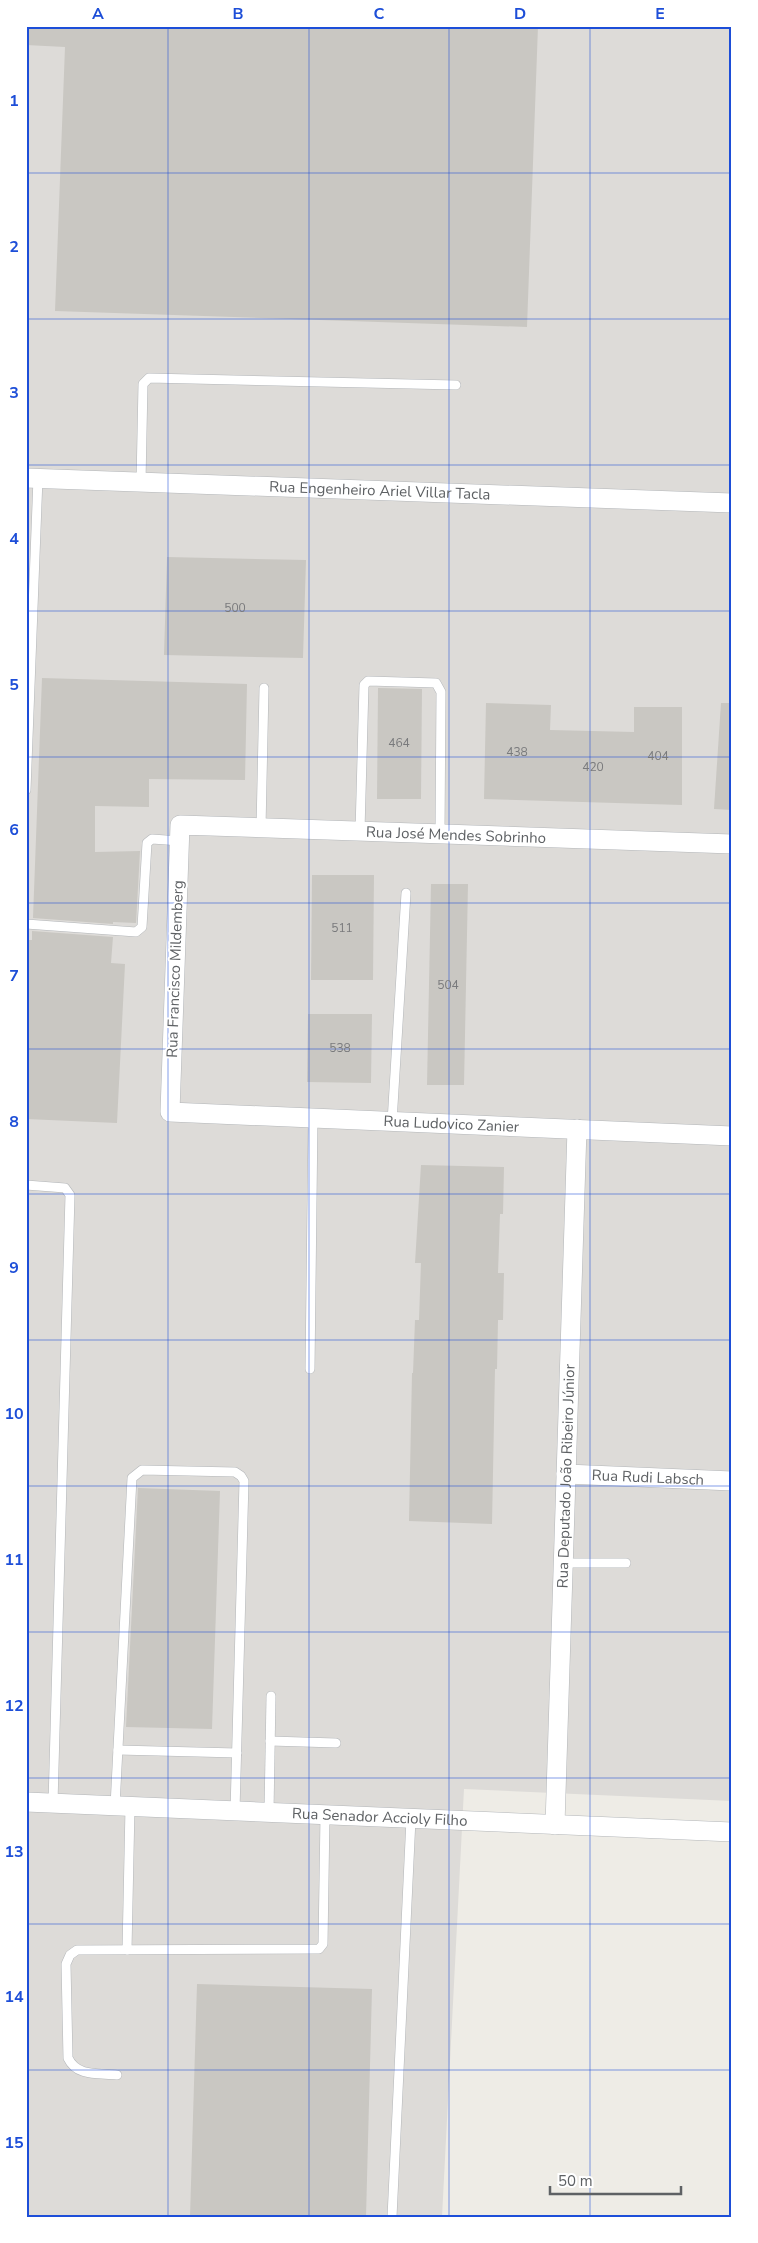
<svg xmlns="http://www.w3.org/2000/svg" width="758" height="2243" font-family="'Nunito Sans',sans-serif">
  <rect width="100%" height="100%" fill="#eeece6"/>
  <polygon fill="#dddbd8" points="26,26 732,26 732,1801 464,1789 442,2217 26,2217"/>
  <g fill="#c9c7c2">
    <polygon points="26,26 538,26 527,327 55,311 65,47 26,45"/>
    <polygon points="167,557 306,560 303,658 164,655"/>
    <polygon points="42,678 247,684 245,780 149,779 149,807 95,806 95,852 140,851 136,923 113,922 113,924 33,918"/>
    <polygon points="378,688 422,689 421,799 377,799"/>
    <polygon points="486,703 551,705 550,730 634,732 634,707 682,707 682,805 484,799"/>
    <polygon points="721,703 732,703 732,810 714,809"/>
    <polygon points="312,875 374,875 373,980 311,980"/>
    <polygon points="431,884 468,884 464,1085 427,1085"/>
    <polygon points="32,931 113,937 111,963 125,964 117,1123 26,1119 26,940 32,940"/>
    <polygon points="308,1014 372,1014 371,1083 307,1082"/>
    <polygon points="421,1165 504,1167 503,1214 500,1214 498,1273 504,1273 503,1320 498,1320 497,1369 495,1369 492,1524 409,1521 412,1373 413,1373 415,1320 419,1320 421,1263 415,1263"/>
    <polygon points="138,1488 220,1491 212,1729 126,1727"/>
    <polygon points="197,1984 372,1989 366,2217 190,2217"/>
  </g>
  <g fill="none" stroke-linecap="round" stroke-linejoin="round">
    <g stroke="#b3b6b9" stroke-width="10">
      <g id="service">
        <polyline points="141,482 143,384 149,378 456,385"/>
        <polyline points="26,790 38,478"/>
        <polyline points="261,828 264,688"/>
        <polyline points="360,831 364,685 368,681 436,683 441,692 440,834"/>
        <polyline points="26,924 136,932 142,927 147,843 152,839 180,841"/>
        <polyline points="392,1122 406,893"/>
        <polyline points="26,1185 65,1188 70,1195 53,1803"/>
        <polyline points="310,1369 313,1118"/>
        <polyline points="563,1563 626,1563"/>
        <polyline points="270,1741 336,1743"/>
        <polyline points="118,1750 237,1753"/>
        <polyline points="115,1806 132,1478 142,1470 235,1472 241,1476 244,1481 235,1811"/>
        <polyline points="269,1812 271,1696"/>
        <polyline points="127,1950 130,1807"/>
        <path d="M117 2075C98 2073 77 2077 68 2058L66 1964 70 1955 77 1950 319 1949 323 1944 325 1815"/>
        <polyline points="392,2217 411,1819"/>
      </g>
    </g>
    <g stroke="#b3b6b9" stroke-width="20">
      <g id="minor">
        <path id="s1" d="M26 478 732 503"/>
        <path id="s2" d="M732 844 180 825 170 1112 732 1136"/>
        <path id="s3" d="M566 1474 732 1481"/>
        <path id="s4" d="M26 1802 732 1832"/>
        <path id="s5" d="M555 1825 577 1129"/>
      </g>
    </g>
    <use href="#service" stroke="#fff" stroke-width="9"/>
    <use href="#minor" stroke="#fff" stroke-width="19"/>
  </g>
  <path fill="none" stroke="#1d4ed8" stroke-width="1" stroke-opacity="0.55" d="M168 26V2217M309 26V2217M449 26V2217M590 26V2217M26 173H732M26 319H732M26 465H732M26 611H732M26 757H732M26 903H732M26 1049H732M26 1194H732M26 1340H732M26 1486H732M26 1632H732M26 1778H732M26 1924H732M26 2070H732"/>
  <g text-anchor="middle" stroke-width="4" stroke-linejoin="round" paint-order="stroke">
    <g font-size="12" fill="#797a7c">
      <text x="235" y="612">500</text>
      <text x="399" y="747">464</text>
      <text x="517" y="756">438</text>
      <text x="658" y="760">404</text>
      <text x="593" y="771">420</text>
      <text x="342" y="932">511</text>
      <text x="448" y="989">504</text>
      <text x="340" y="1052">538</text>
    </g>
    <g font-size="15" fill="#5e6164" stroke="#fff">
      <text dy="5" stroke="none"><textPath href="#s1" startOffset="354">Rua Engenheiro Ariel Villar Tacla</textPath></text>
      <text transform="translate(456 835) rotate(2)" y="5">Rua José Mendes Sobrinho</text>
      <text transform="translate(175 969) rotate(-88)" y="5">Rua Francisco Mildemberg</text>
      <text dy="5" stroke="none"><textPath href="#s2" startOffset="1121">Rua Ludovico Zanier</textPath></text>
      <text dy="5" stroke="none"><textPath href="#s5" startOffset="349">Rua Deputado João Ribeiro Júnior</textPath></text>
      <text dy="5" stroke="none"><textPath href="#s3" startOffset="82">Rua Rudi Labsch</textPath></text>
      <text dy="5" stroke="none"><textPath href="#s4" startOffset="354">Rua Senador Accioly Filho</textPath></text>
    </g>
  </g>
  <rect width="758" height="2243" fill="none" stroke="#ffffff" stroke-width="55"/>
  <path d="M550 2186v8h131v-8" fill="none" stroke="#5e6164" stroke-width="2.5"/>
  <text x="558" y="2186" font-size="15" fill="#5e6164" stroke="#ffffff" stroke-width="4" paint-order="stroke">50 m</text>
  <rect x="28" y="28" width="702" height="2188" fill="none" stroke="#1d4ed8" stroke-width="2"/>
  <g font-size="16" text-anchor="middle" font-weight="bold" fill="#1d4ed8">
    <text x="98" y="19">A</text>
    <text x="238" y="19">B</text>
    <text x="379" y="19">C</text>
    <text x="520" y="19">D</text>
    <text x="660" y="19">E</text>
    <text x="14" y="106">1</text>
    <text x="14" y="252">2</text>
    <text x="14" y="398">3</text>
    <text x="14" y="544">4</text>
    <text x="14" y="690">5</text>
    <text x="14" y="835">6</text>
    <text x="14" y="981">7</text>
    <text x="14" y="1127">8</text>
    <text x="14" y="1273">9</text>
    <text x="14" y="1419">10</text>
    <text x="14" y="1565">11</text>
    <text x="14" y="1711">12</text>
    <text x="14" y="1857">13</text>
    <text x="14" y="2002">14</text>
    <text x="14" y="2148">15</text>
  </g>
</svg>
